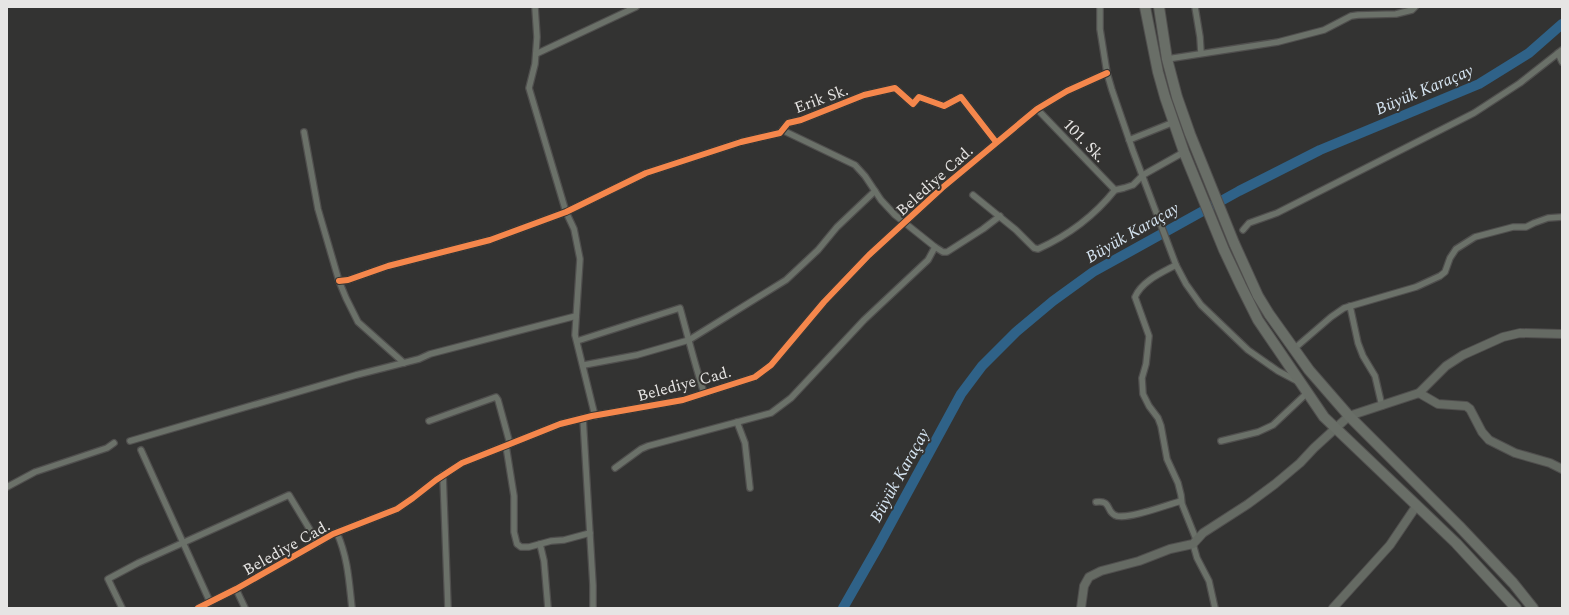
<svg xmlns="http://www.w3.org/2000/svg" width="1569" height="615" font-family="Spectral,serif">
  <rect width="100%" height="100%" fill="#333332"/>
  <g fill="none" stroke-linecap="round" stroke-linejoin="round">
    <polyline stroke="#2f6288" stroke-width="10" points="843,608 879,545 961,394 982,366 1016,332 1053,301 1093,272 1239,191 1320,150 1479,84 1529,53 1562,24"/>
    <g stroke="#504f4e" stroke-width="8">
      <g id="street">
        <polyline points="535,7 537,37 535,64 529,88 566,212 574,229 580,259 575,335 595,416"/>
        <polyline points="1100,7 1100,29 1107,73 1112,90 1133,151 1176,265 1186,284 1201,305 1248,350 1278,371 1297,381"/>
        <polyline points="1195,7 1200,37 1201,53"/>
        <polyline points="1558,53 1562,62"/>
        <polyline points="536,54 636,7"/>
        <polyline points="1167,59 1278,42 1324,30 1351,16 1358,15 1396,14 1412,10 1415,7"/>
        <polyline points="1037,109 1115,190"/>
        <polyline points="304,132 318,209 339,281 346,298 358,322 404,363"/>
        <polyline points="1129,140 1174,122"/>
        <path d="M973 195 1016 230 1034 248 1038 249C1067 236 1095 215 1115 190L1124 188 1133 185 1143 175 1184 152"/>
        <polyline points="1243,230 1249,223 1277,213 1474,113 1520,83 1562,50"/>
        <polyline points="935,247 943,252 947,252 983,229 1000,216"/>
        <path d="M1176 265C1161 273 1142 281 1135 297L1149 336 1146 364 1142 378 1143 394 1149 406 1158 418 1161 426 1167 459 1178 483 1181 495 1182 504 1196 539"/>
        <polyline points="339,281 348,280 388,266 490,240 566,212 646,173 741,142 780,133 788,123 801,120 864,95 895,88 913,104 919,97 944,106 961,97 996,142"/>
        <polyline points="1350,306 1358,343 1363,356 1375,376 1382,406"/>
        <path d="M577 341 680 308C688 337 695 365 704 393"/>
        <polyline points="1295,348 1331,317 1344,308 1416,287 1440,276 1445,272 1450,258 1456,249 1475,237 1513,227 1526,227 1534,223 1548,218 1562,217"/>
        <polyline points="584,365 637,355 689,340 786,280 818,250 837,227 875,191"/>
        <polyline points="583,418 593,585 593,608"/>
        <polyline points="429,421 496,397 498,400 510,444"/>
        <polyline points="737,422 745,443 750,488"/>
        <polyline points="130,441 356,375 419,359 430,354 576,316"/>
        <polyline points="1221,441 1258,432 1273,425 1307,393"/>
        <polyline points="506,446 514,496 514,532 517,544 521,547 529,547 551,541 564,540 590,533"/>
        <polyline points="141,450 210,602"/>
        <polyline points="615,468 641,449 648,446 771,413 791,398 864,320 928,260 935,247 895,215 881,200 865,176 855,165 782,130"/>
        <polyline points="443,475 448,608"/>
        <polyline points="7,487 35,472 107,448 114,443"/>
        <path d="M1096 502C1113 500 1105 513 1117 516 1131 519 1166 505 1181 501"/>
        <path d="M337 533C348 558 349 581 352 608"/>
        <polyline points="540,544 544,561 548,608"/>
        <polyline points="1193,544 1197,558 1209,581 1215,608"/>
        <polyline points="236,589 245,608"/>
        <polyline points="122,608 108,579 138,563 289,495 318,543"/>
        <polyline points="198,608 236,589 333,534 397,509 413,498 436,480 462,463 560,424 592,416 683,400 755,377 771,365 824,302 869,255 942,188 1037,109 1067,91 1107,73"/>
      </g>
    </g>
    <g stroke="#504f4e" stroke-width="10">
      <g id="secondary">
        <polyline points="1419,393 1438,404 1466,406 1470,409 1482,432 1489,440 1515,453 1550,463 1562,469"/>
        <polyline points="1081,608 1084,586 1089,577 1101,571 1139,561 1170,549 1193,544 1203,533 1248,504 1275,484 1300,463 1314,448 1349,416 1419,393 1446,366 1463,355 1503,337 1520,333 1562,334"/>
        <polyline points="1333,608 1390,545 1417,505"/>
      </g>
    </g>
    <g stroke="#504f4e" stroke-width="12">
      <g id="highway">
        <polyline points="1145,7 1158,72 1165,97 1184,152 1224,250 1241,286 1258,320 1324,417 1456,543 1516,608"/>
        <polyline points="1159,7 1167,59 1177,97 1190,134 1234,243 1258,296 1269,314 1309,370 1349,416 1459,526 1513,583 1533,608"/>
      </g>
    </g>
    <use href="#street" stroke="#6b7169" stroke-width="5.5"/>
    <use href="#secondary" stroke="#656a63" stroke-width="8"/>
    <use href="#highway" stroke="#696e67" stroke-width="10"/>
    <g stroke="#343331" stroke-width="8">
      <g id="cycleway">
        <polyline points="339,281 348,280 388,266 490,240 566,212 646,173 741,142 780,133 788,123 801,120 864,95 895,88 913,104 919,97 944,106 961,97 996,142"/>
        <polyline points="198,608 236,589 333,534 397,509 413,498 436,480 462,463 560,424 592,416 683,400 755,377 771,365 824,302 869,255 942,188 1037,109 1067,91 1107,73"/>
      </g>
    </g>
    <use href="#cycleway" stroke="#f5874c" stroke-width="6"/>
  </g>
  <g text-anchor="middle" stroke-width="4" stroke-linejoin="round" paint-order="stroke">
    <g font-size="16" fill="#e6e5e4" stroke="#343331">
      <text transform="translate(821 98) rotate(-20)" y="6">Erik Sk.</text>
      <text transform="translate(1085 140) rotate(46)" y="6">101. Sk.</text>
      <text transform="translate(934 180) rotate(-42)" y="6">Belediye Cad.</text>
      <text transform="translate(684 383) rotate(-15)" y="6">Belediye Cad.</text>
      <text transform="translate(286 547) rotate(-29)" y="6">Belediye Cad.</text>
    </g>
    <g font-size="17" font-style="italic" fill="#d6e5f2" stroke="#343331">
      <text transform="translate(1424 89) rotate(-23)" y="6">Büyük Karaçay</text>
      <text transform="translate(1132 232) rotate(-30)" y="6">Büyük Karaçay</text>
      <text transform="translate(899 475) rotate(-61)" y="6">Büyük Karaçay</text>
    </g>
  </g>
  <rect width="1569" height="615" fill="none" stroke="#e6e5e4" stroke-width="16"/>
</svg>
